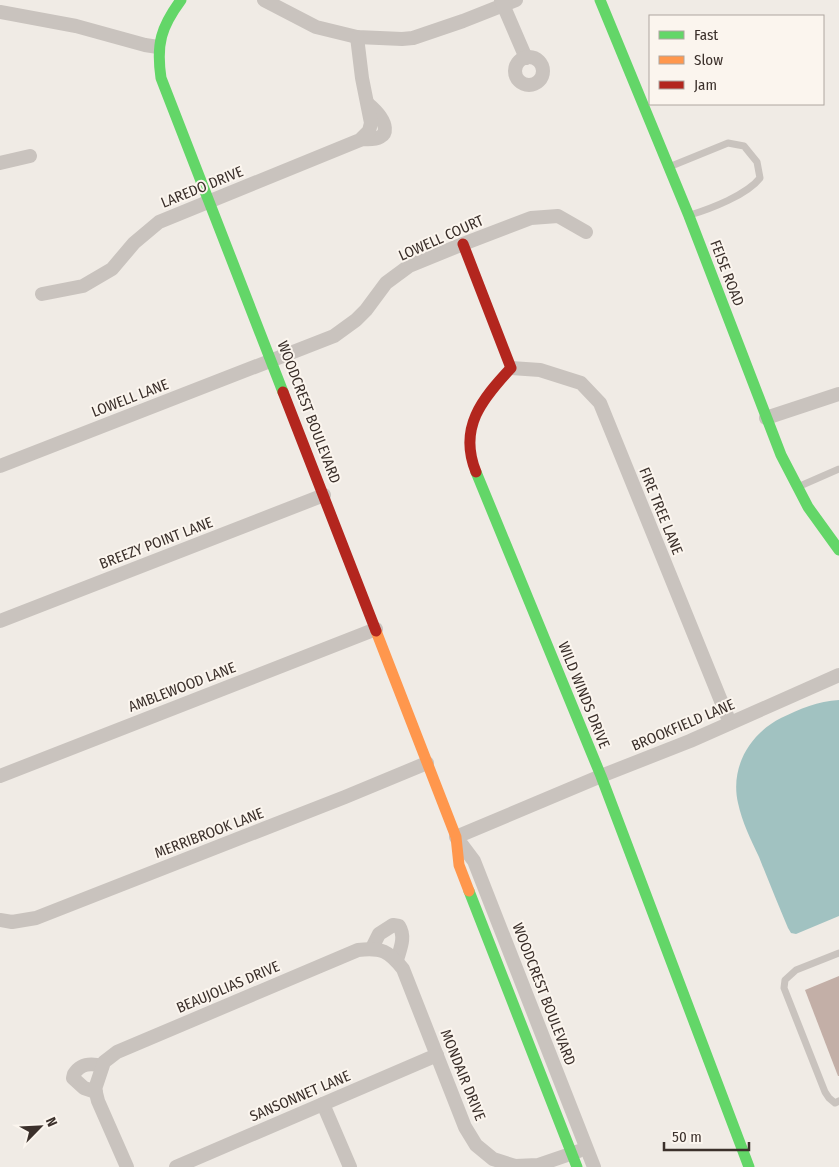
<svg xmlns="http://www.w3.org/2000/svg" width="839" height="1167" font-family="'Fira Sans Condensed',sans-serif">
  <rect width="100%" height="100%" fill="#f0ebe5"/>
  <path fill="#a1c2c1" d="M839 700V916L796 934 791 933 788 928C778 904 768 880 759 857 751 840 742 822 738 803 730 768 749 734 781 718 800 709 818 701 839 700Z"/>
  <polygon fill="#c3afa7" points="839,976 839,1076 838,1076 805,990"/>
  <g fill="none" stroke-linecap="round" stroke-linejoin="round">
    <g stroke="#c9c3be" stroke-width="7">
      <path d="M669 167 728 143 744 146 757 162 760 178C747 195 710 209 690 215"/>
      <polyline points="800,486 839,469"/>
      <polyline points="839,953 796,970 785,980 784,988 825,1092 829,1098 835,1103 839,1101"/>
    </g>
    <g stroke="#c9c3be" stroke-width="14">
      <polyline points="264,0 316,27 357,37 402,39 413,38 463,21 516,0"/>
      <polyline points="501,0 526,58"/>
      <polyline points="0,12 76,26 145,45 158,47"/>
      <circle cx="529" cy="71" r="14"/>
      <path d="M362 139C397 142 386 119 368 104"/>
      <polyline points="0,163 30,156"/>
      <polyline points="42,294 83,286 112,269 134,243 159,222 360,140 369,131 371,123 362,78 357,37"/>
      <polyline points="511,368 540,370 581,383 600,403 730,723"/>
      <polyline points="766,418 839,394"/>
      <polyline points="0,466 334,336 356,320 366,310 386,283 409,266 463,244 531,218 558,216 586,232"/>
      <polyline points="0,621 324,495"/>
      <polyline points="0,776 376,629"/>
      <polyline points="0,920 12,922 36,918 345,797 427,763"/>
      <path d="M372 948 379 934 393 925 399 926C406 937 400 949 397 960"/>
      <path d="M96 1092 84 1088 73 1078 74 1074C81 1063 91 1063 102 1066"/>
      <polyline points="323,1104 350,1167"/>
      <path d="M127 1167 98 1101 95 1089 104 1062 117 1052 358 950C381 947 389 951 403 969L465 1127 476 1145 493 1159 515 1166 538 1165 579 1151"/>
      <polyline points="176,1167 437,1055"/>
      <polyline points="594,1167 474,861 456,837 601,776 690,741 839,675"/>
    </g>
    <g stroke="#63d668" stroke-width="11">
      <path d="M181 0C161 27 156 44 161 78L283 392"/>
      <polyline points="600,0 689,216 781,455 808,507 839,550"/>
      <polyline points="476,472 601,776 749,1167"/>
      <polyline points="469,891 577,1167"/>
    </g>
    <polyline stroke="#ff974d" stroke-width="11" points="376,631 456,837 459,865 469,891"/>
    <g stroke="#b3261e" stroke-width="11">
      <path d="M463 244 511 368C482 399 458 428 476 472"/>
      <polyline points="283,392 376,631"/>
    </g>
  </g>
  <g text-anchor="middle" stroke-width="4" stroke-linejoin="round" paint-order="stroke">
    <g font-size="15" fill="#3b302b" stroke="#fbf5ee">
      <text transform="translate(202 187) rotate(-22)" y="5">LAREDO DRIVE</text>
      <text transform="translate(441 238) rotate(-24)" y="5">LOWELL COURT</text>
      <text transform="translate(727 273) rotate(69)" y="5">FEISE ROAD</text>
      <text transform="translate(130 398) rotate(-21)" y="5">LOWELL LANE</text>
      <text transform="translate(309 412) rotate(69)" y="5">WOODCREST BOULEVARD</text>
      <text transform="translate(661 511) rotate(68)" y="5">FIRE TREE LANE</text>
      <text transform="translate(156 543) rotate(-21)" y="5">BREEZY POINT LANE</text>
      <text transform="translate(182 687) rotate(-21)" y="5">AMBLEWOOD LANE</text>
      <text transform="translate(584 695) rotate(68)" y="5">WILD WINDS DRIVE</text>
      <text transform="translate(683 725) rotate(-23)" y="5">BROOKFIELD LANE</text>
      <text transform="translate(209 833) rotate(-21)" y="5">MERRIBROOK LANE</text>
      <text transform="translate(228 987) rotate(-23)" y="5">BEAUJOLIAS DRIVE</text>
      <text transform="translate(544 994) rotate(69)" y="5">WOODCREST BOULEVARD</text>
      <text transform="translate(463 1075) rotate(68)" y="5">MONDAIR DRIVE</text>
      <text transform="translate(300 1096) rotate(-23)" y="5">SANSONNET LANE</text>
    </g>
  </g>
  <rect x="649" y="15" width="175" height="90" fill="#fbf5ee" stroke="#aea6a0"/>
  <rect x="659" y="31" width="25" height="8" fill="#63d668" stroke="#aea6a0"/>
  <text x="694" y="40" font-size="15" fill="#3b302b">Fast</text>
  <rect x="659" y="56" width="25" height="8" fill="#ff974d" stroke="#aea6a0"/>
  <text x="694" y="65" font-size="15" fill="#3b302b">Slow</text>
  <rect x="659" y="81" width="25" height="8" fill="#b3261e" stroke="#aea6a0"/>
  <text x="694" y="90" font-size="15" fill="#3b302b">Jam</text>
  <g transform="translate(40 1127) rotate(66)" stroke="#fbf5ee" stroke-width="4" paint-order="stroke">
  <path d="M0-4L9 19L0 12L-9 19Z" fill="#3b302b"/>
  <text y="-8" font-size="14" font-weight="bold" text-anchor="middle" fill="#3b302b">N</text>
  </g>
  <path d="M664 1142v8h85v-8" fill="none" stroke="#3b302b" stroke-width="2.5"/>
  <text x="672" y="1142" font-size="15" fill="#3b302b" stroke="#fbf5ee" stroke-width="4" paint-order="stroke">50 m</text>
</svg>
